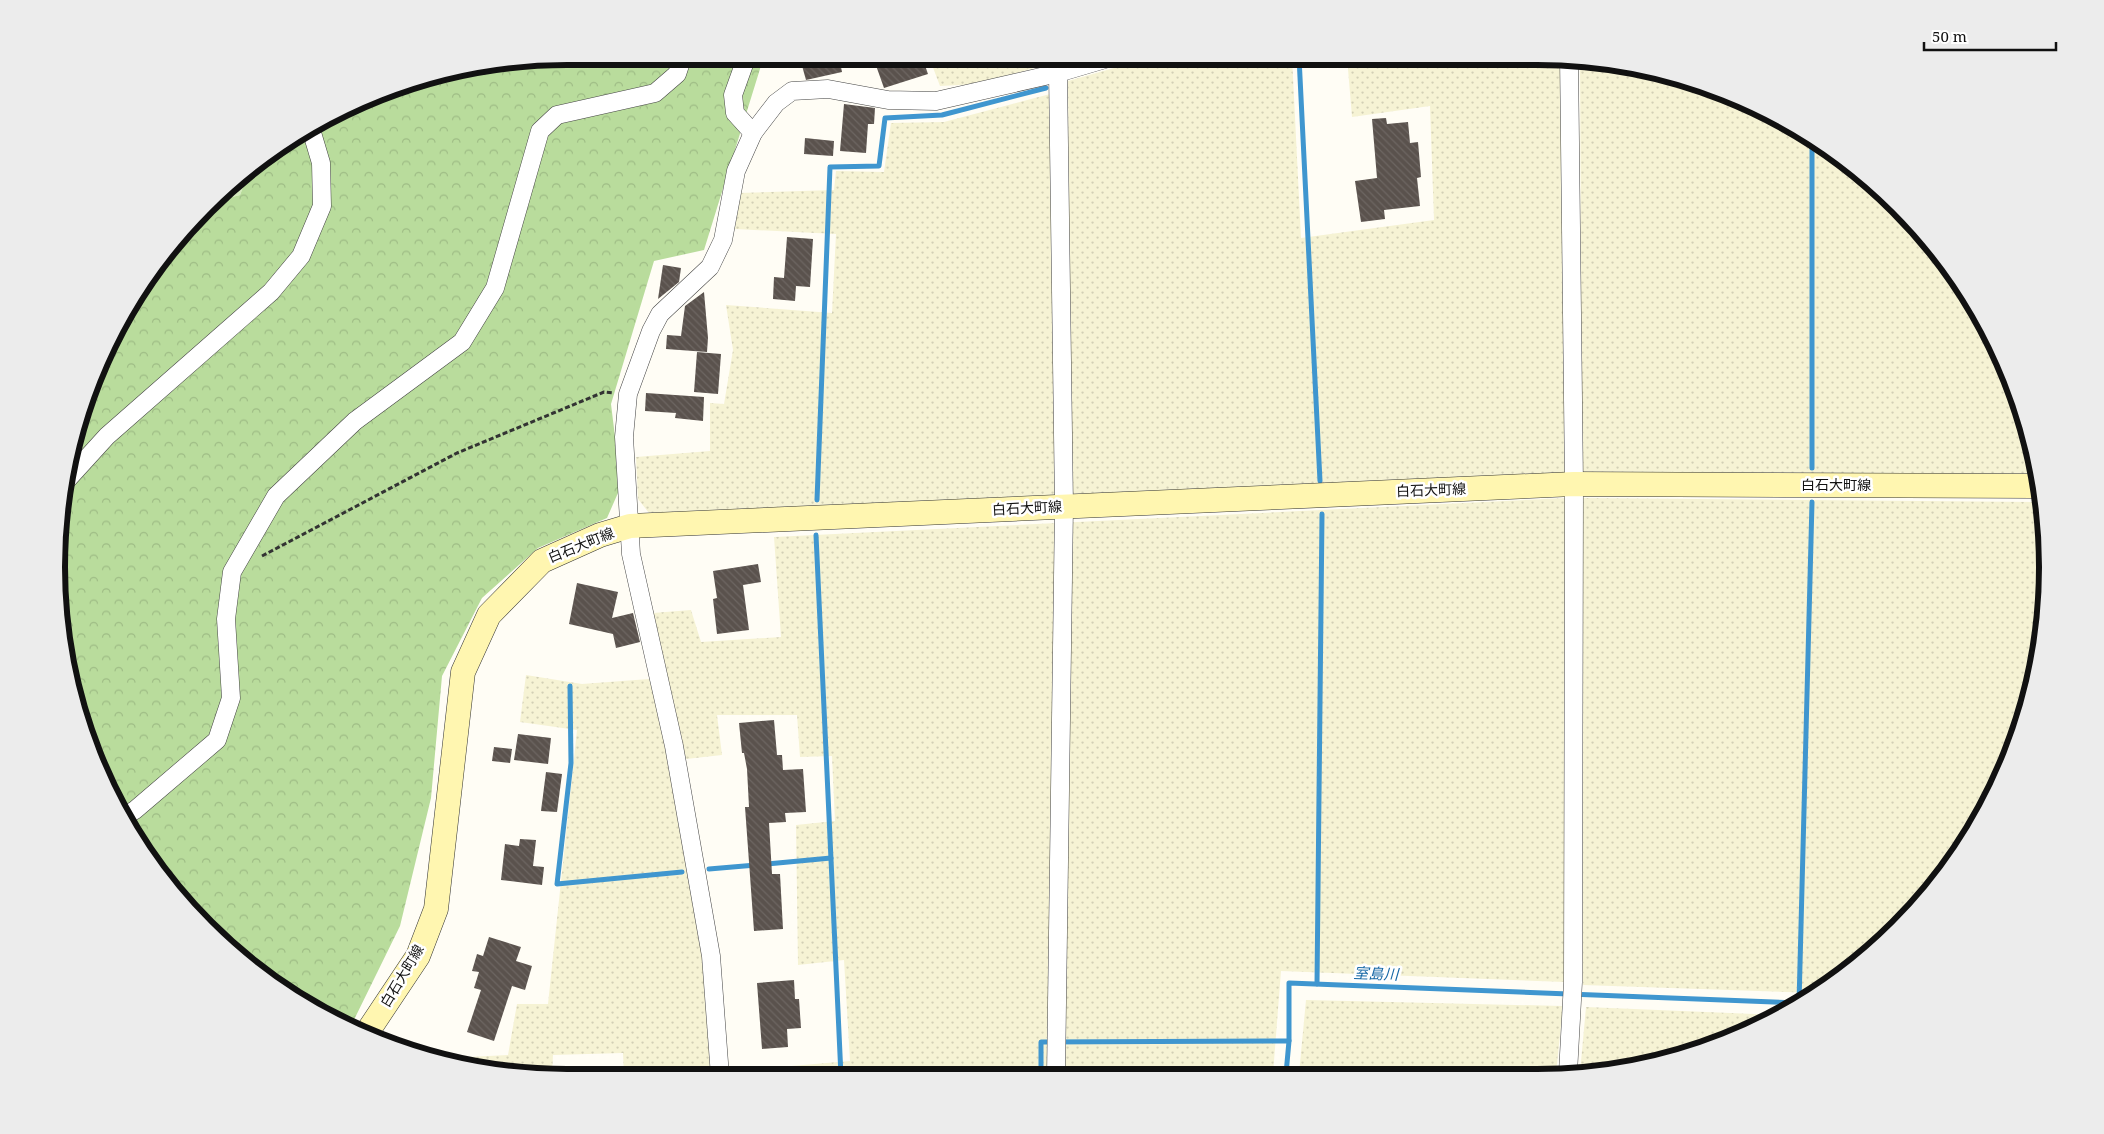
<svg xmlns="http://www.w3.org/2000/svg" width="2104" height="1134" font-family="'Noto Serif','Noto Sans JP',serif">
  <defs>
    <pattern id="farmland-dots" width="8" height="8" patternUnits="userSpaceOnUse" patternTransform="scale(1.25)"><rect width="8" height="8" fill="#f6f3d4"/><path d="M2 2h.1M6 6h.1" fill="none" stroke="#d2cfb5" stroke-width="1.8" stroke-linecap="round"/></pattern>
    <pattern id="forest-crowns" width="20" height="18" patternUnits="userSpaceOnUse" patternTransform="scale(1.25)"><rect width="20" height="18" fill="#b9dc9c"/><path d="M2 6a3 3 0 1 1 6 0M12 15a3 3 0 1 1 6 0" fill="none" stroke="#9ebc85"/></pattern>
    <pattern id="building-back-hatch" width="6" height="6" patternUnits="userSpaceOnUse" patternTransform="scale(1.25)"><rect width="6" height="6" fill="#5a524d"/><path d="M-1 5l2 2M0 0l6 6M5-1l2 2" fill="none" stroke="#6d6662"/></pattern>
  </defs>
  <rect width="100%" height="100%" fill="#fffdf5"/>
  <g fill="url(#farmland-dots)">
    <polygon points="929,57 1039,57 1034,68 979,84 940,86"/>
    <polygon points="1153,57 1292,57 1301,238 1434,220 1430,106 1352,117 1347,57 1562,57 1565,477 1071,494 1068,81"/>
    <polygon points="1580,59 1669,74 1763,109 1848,162 1921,230 1979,312 2021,403 2037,474 1582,472"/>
    <polygon points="1050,94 1056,497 649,513 638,499 636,457 710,451 710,403 724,404 733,350 726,305 832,313 836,234 735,229 739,193 834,190 836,171 884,172 891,123 944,122"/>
    <polygon points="1565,498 1565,982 1281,971 1273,1074 731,1076 731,1071 850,1061 844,960 798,965 796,825 835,821 832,756 800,757 797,715 717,715 722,755 686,759 653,613 691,610 701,642 781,637 774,537"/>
    <polygon points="1583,498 2043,502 2046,604 2030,699 1995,793 1921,904 1818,993 1583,985"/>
    <polygon points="526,675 582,684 649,679 667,740 706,966 710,1076 624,1076 623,1053 553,1055 552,1077 534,1077 448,1062 449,1058 508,1055 517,1004 548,1004 577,730 520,722"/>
    <polygon points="1306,1000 1563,1006 1556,1073 1299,1074"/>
    <polygon points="1586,1007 1778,1015 1732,1039 1604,1073 1580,1073"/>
  </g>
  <polygon fill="#d5ebbd" points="251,166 240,195 213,202"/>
  <polygon fill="url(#forest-crowns)" points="567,56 764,56 704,250 654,261 611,404 621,486 607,518 538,548 482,598 442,676 431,798 400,926 350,1028 256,972 206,928 142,851 109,793 74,699 57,601 57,533 74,435 95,371 142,283 183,230 213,202 240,195 251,166 256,162 312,125 403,83 468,66"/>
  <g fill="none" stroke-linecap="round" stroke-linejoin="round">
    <g stroke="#3f96cf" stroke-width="5">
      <polyline points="1299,57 1320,481"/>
      <polyline points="1043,66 1058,57"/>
      <polyline points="1812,139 1812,468"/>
      <polyline points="817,500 830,167 879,166 885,118 942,115 1046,88"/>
      <polyline points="816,535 841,1076"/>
      <polyline points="570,686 571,763 557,884 682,872"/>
      <polyline points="767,864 831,858"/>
      <polyline points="709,869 756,865"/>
      <polyline points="1317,984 1322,514"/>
      <polyline points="1799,1003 1812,502"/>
      <polyline points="1286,1074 1289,1041"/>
      <polyline points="1041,1075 1041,1042 1289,1041 1289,983 1799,1003"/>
    </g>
  </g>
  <g fill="url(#building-back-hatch)">
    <polygon points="826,57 839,57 842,72 806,80 801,62"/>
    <polygon points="873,57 922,57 928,74 884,88"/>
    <polygon points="844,104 875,108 874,124 868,124 866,153 840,151"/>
    <polygon points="1386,118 1387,124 1408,122 1410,143 1418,142 1421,177 1417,178 1420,206 1384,210 1385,219 1361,222 1355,181 1377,178 1372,119"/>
    <polygon points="805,138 834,141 833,156 804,154"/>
    <polygon points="787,237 813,239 810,287 796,286 795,301 773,299 774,277 784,278"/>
    <polygon points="663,265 681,268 679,282 658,299"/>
    <polygon points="704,292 708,338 707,352 666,349 667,335 681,336 685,306"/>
    <polygon points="697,352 721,354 718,394 694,392"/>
    <polygon points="646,393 704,397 703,421 675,418 676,413 645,411"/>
    <polygon points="758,564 761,582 743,585 749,630 717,634 713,599 717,598 713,571"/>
    <polygon points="577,583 618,592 612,618 633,613 640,642 616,648 613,634 569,624"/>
    <polygon points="774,720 777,755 782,755 783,770 803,769 806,812 785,813 786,822 769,823 772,874 780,874 783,929 754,931 745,807 749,807 747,769 744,753 742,753 739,723"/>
    <polygon points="518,734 551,738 548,764 514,760"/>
    <polygon points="494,747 512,749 510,763 492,761"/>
    <polygon points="546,772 562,774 557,812 541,811"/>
    <polygon points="520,839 536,840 533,866 544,867 542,885 501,880 505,844 519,846"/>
    <polygon points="489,937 521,947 516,961 532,966 525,990 512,986 494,1041 467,1032 481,990 474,988 479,972 472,971 477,954 483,956"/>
    <polygon points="794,980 795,999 799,999 801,1028 787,1029 788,1047 762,1049 757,983"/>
  </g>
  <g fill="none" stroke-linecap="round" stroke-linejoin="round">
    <g stroke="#444" stroke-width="19">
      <g id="minor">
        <polyline points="747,56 733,95 735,113 753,133"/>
        <polyline points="66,481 107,436 271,292 301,256 322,206 321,163 310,126"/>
        <polyline points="123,817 135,810 217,740 231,698 226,619 232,572 276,496 355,421 462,342 495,288 540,131 557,115 655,93 677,74 683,56"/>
        <polyline points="1568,1073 1573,982 1574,484 1569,57"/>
        <polyline points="1056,1075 1064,506 1058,73"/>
        <polyline points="720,1076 711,956 674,746 631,554 624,437 628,394 651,331 660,314 710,267 723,240 736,171 753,133 776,103 792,91 828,89 888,100 936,101 1058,73 1112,57"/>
      </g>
    </g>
    <g stroke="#333" stroke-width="25">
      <polyline id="secondary" points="366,1034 418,956 436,909 463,672 489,615 542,561 600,535 630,526 1574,484 2040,486"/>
    </g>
    <polyline stroke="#333" stroke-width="3" stroke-dasharray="5 2.5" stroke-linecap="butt" points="262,556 457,453 604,392 613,393"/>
    <use href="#minor" stroke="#fff" stroke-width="18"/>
    <use href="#secondary" stroke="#fff6b0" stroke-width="24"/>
  </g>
  <g text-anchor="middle" stroke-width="5" stroke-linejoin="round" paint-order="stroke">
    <g font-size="14" fill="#111" stroke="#fff">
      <text x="1836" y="490">白石大町線</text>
      <text transform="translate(1431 490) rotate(-2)" y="5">白石大町線</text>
      <text transform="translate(1027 508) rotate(-3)" y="5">白石大町線</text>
      <text transform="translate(581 545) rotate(-22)" y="5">白石大町線</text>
      <text transform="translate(402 976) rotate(-59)" y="5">白石大町線</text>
    </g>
    <g font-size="15" font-style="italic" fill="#1768a6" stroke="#fff">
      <text transform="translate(1376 974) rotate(2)" y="5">室島川</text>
    </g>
  </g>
  <path d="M0 0H2104V1134H0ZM567 65H1537A502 502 0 0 1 2039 567V567A502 502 0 0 1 1537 1069H567A502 502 0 0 1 65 567V567A502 502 0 0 1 567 65Z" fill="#ececec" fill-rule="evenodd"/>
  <path fill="none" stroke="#111" stroke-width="6" d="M567 65H1537A502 502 0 0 1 2039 567V567A502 502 0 0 1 1537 1069H567A502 502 0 0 1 65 567V567A502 502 0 0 1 567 65Z"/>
  <path d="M1924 42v8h132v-8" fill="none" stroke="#111111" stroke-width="2.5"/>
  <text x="1932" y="42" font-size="15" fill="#111111" stroke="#ffffff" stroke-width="4" paint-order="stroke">50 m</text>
</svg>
